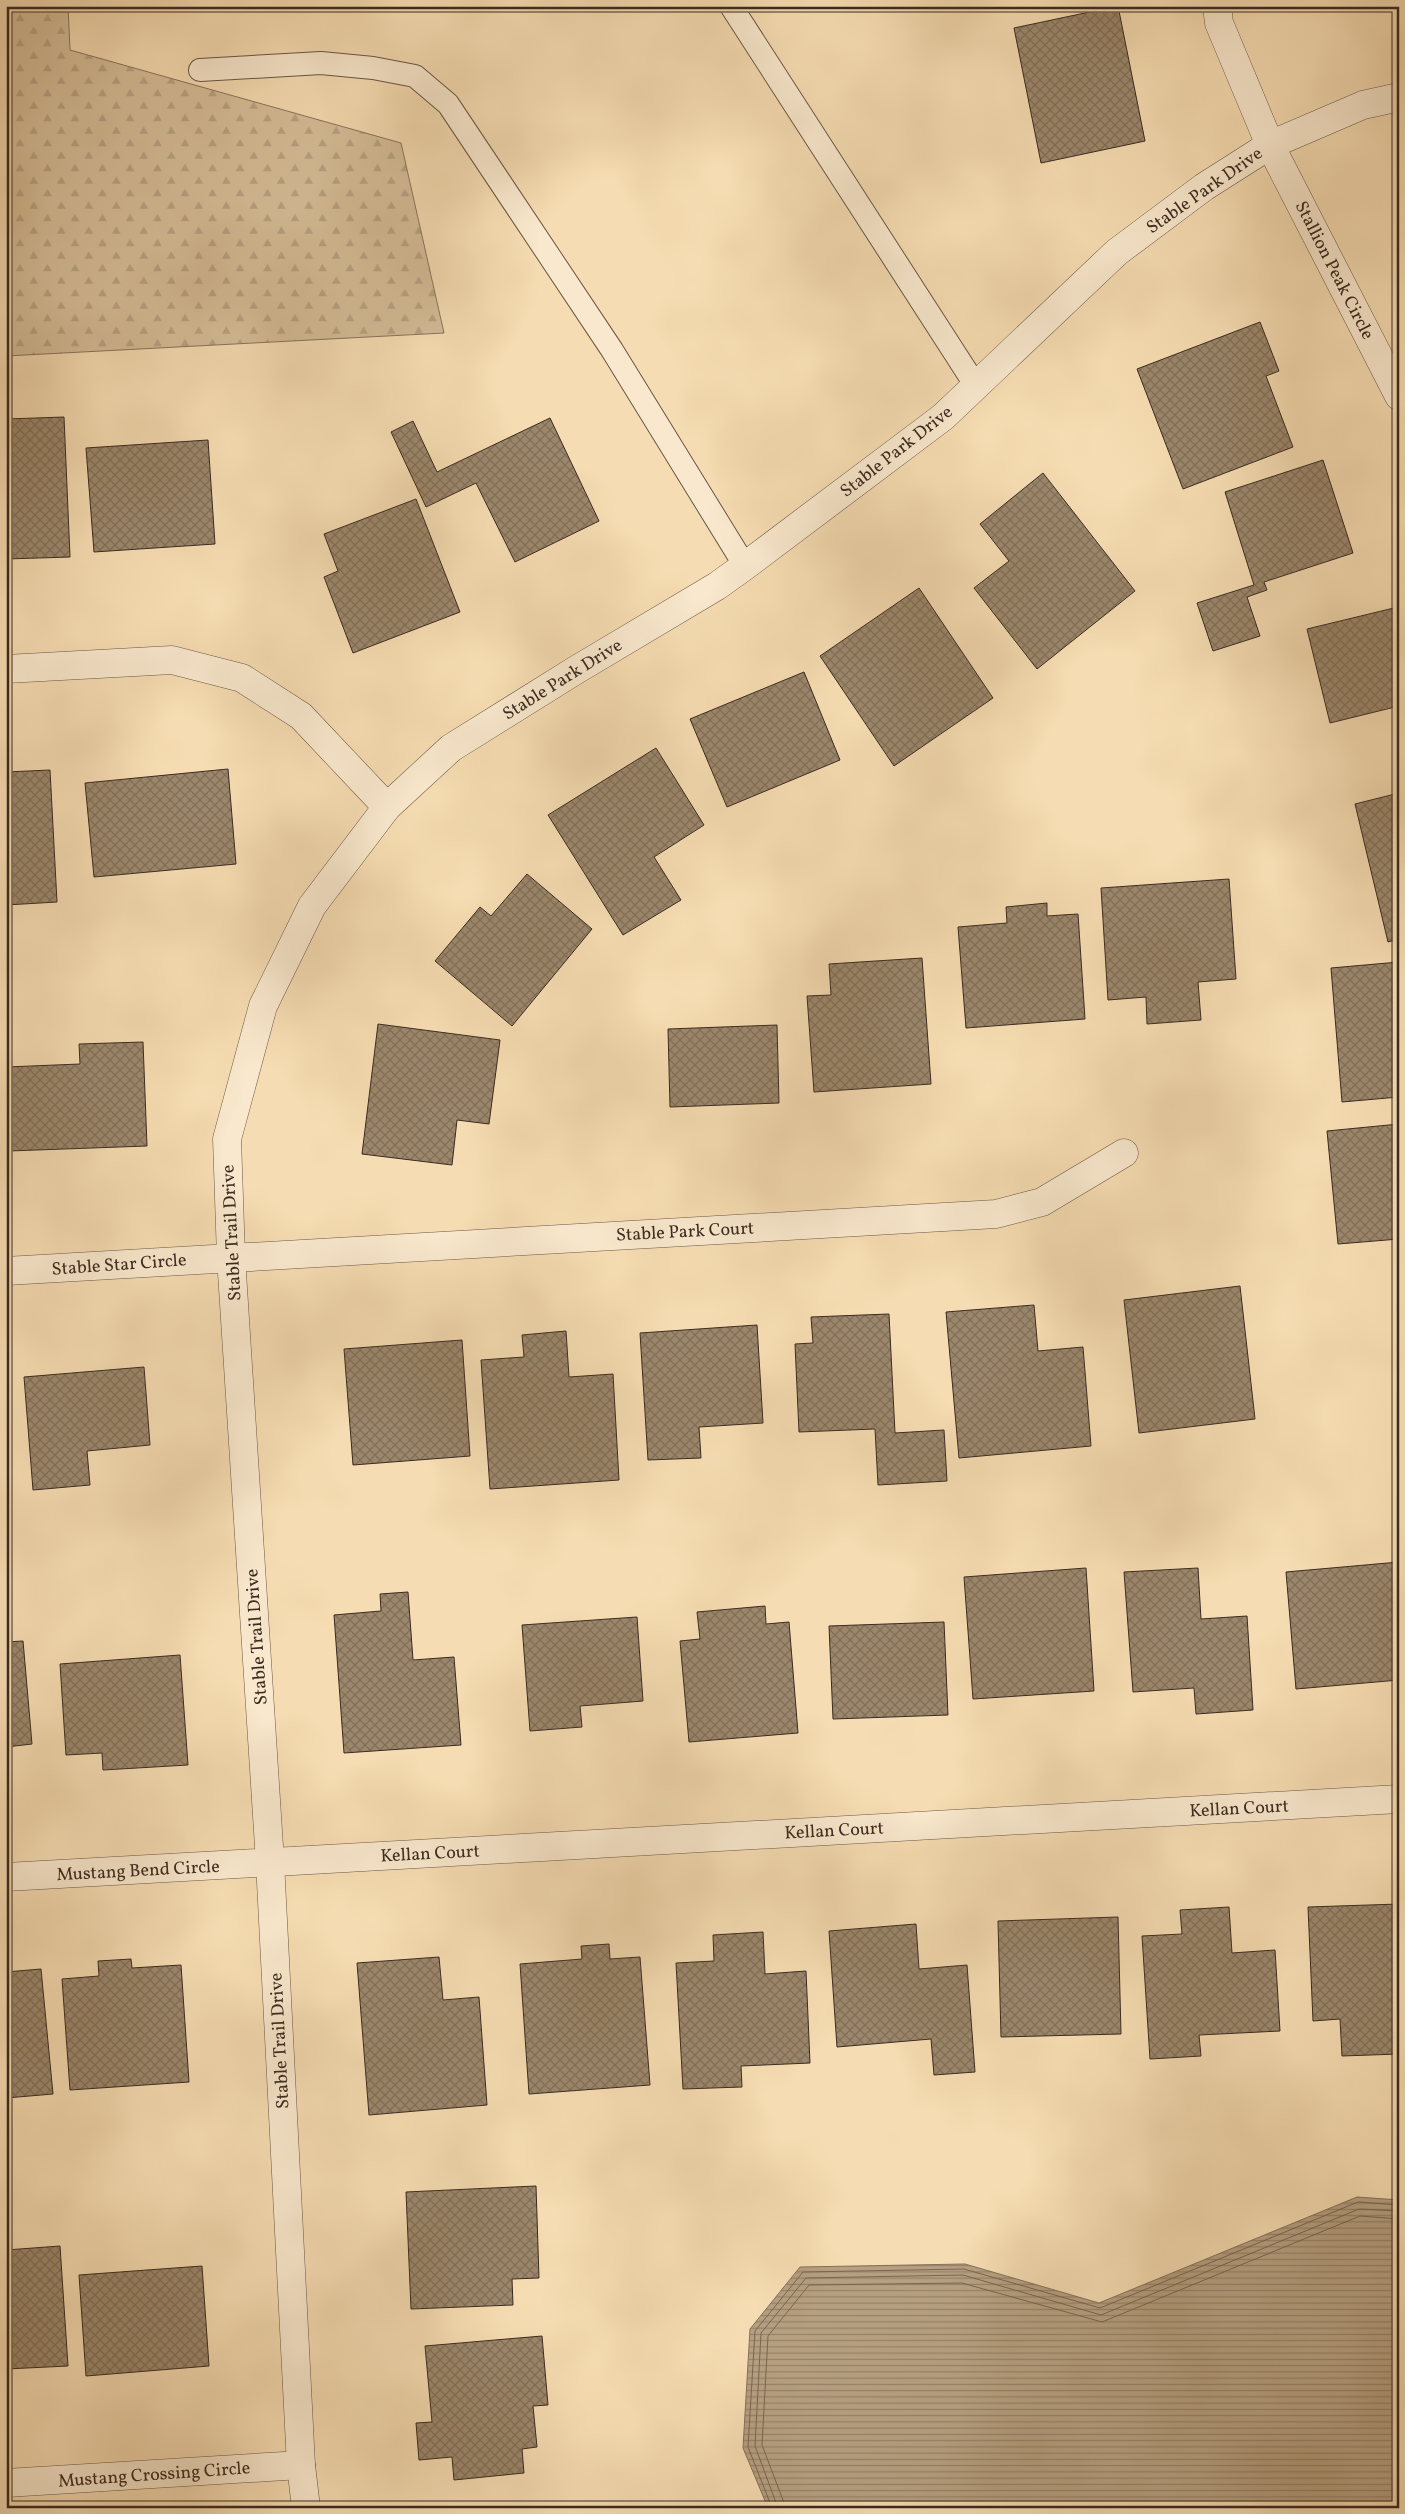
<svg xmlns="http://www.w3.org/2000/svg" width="1405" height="2514" font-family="Vollkorn,serif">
  <defs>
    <pattern id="forest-firs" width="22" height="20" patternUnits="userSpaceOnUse" patternTransform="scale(1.25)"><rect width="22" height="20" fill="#d6be99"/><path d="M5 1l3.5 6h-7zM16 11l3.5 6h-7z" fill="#b8a384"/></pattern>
    <pattern id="water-rules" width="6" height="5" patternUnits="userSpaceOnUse" patternTransform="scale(1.25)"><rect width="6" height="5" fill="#b6a081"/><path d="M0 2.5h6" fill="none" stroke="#958369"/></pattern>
    <pattern id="building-cross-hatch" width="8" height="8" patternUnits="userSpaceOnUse" patternTransform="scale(1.25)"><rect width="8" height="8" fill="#9c876c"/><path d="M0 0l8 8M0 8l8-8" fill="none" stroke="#806f58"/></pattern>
  </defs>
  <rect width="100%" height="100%" fill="#f6dcb2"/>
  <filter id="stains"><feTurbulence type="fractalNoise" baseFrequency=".004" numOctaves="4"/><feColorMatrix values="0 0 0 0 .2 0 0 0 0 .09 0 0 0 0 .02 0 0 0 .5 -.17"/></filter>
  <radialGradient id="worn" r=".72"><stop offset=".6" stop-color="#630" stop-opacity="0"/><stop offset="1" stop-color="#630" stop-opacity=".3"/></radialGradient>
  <polygon fill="url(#forest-firs)" stroke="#88745d" points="6,6 68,6 70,50 401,143 444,333 6,356"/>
  <polygon fill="url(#water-rules)" stroke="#84715b" points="1357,2197 1399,2200 1399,2508 768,2508 743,2448 750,2329 800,2267 965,2264 1099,2303"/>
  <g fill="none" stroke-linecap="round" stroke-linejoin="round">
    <g stroke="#786651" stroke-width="1">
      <polyline points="772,2508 748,2447 755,2331 803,2272 964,2269 1100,2308 1358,2202 1399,2205"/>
      <polyline points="778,2508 755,2446 761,2333 806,2278 963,2275 1101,2315 1359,2209 1399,2211"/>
      <polyline points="786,2508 762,2445 768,2336 809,2285 962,2283 1102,2322 1360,2216 1399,2219"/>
    </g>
  </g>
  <g fill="url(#building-cross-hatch)" stroke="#3a2b21">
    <polygon points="1118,6 1145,141 1041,163 1014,28"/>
    <polygon points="1260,322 1279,371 1266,376 1293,447 1183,489 1137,369"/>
    <polygon points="64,417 70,557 6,559 6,419"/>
    <polygon points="550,418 599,521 515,562 476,483 426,507 391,432 413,421 437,472"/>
    <polygon points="208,440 215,544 94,552 86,448"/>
    <polygon points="1323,460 1353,553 1264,582 1267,590 1247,597 1260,636 1213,651 1197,603 1254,585 1225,492"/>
    <polygon points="1043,473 1135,591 1037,669 974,588 1009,561 980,524"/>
    <polygon points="416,499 460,612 353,653 324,577 338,571 324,534"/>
    <polygon points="919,588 993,698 894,766 820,656"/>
    <polygon points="1398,607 1399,706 1330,723 1307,629"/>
    <polygon points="804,672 840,760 727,807 690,719"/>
    <polygon points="656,748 704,825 654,857 681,900 623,935 548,815"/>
    <polygon points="228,769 236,864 94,877 85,783"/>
    <polygon points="50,770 57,902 6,905 6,772"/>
    <polygon points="1399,793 1399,939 1388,942 1355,804"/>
    <polygon points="527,874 592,929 512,1026 435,961 480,907 491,916"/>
    <polygon points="1229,879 1236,979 1198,982 1201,1020 1147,1024 1146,997 1108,1000 1101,888"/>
    <polygon points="1047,903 1047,916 1078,914 1085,1019 966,1028 958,927 1007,923 1006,907"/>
    <polygon points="922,958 931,1084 814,1092 807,996 831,995 829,964"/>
    <polygon points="1399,962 1399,1097 1342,1102 1331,968"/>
    <polygon points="378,1024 500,1040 489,1124 457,1120 452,1165 362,1154"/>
    <polygon points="777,1025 779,1103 670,1107 668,1029"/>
    <polygon points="143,1042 147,1146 9,1151 6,1067 80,1064 79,1044"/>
    <polygon points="1399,1124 1399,1239 1338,1244 1327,1131"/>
    <polygon points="1240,1286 1255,1419 1139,1433 1124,1300"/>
    <polygon points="1034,1305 1038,1351 1083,1347 1091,1446 959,1458 946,1312"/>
    <polygon points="889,1314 895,1433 944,1430 947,1481 878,1485 875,1429 799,1432 795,1344 813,1343 811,1317"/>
    <polygon points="757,1325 763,1423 699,1427 701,1458 648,1460 640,1333"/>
    <polygon points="566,1331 569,1377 613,1374 619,1480 490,1489 481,1360 524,1357 522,1335"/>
    <polygon points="462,1340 470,1456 353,1465 344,1349"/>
    <polygon points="144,1367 150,1445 87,1451 90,1485 33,1490 24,1377"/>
    <polygon points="6,1368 11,1518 6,1518"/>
    <polygon points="1399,1562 1399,1680 1296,1689 1286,1572"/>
    <polygon points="1086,1568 1094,1691 973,1699 964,1577"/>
    <polygon points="1198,1568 1201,1619 1247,1616 1253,1710 1196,1714 1194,1688 1133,1692 1124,1572"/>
    <polygon points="408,1592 413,1660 454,1657 461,1745 344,1753 334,1615 381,1611 380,1594"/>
    <polygon points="765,1606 766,1624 789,1622 798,1733 689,1742 680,1641 700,1639 697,1612"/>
    <polygon points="637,1617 643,1701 580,1706 582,1727 530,1731 522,1625"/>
    <polygon points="944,1622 948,1715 833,1719 829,1626"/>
    <polygon points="23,1641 32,1744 6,1747 6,1642"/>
    <polygon points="180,1655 188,1765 103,1770 102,1753 66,1755 60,1664"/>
    <polygon points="1399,1904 1399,2054 1342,2056 1340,2019 1313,2021 1308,1907"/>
    <polygon points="1229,1907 1232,1953 1275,1950 1280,2031 1199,2035 1201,2056 1150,2059 1142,1936 1182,1934 1180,1910"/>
    <polygon points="1118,1917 1121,2034 1001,2037 998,1921"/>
    <polygon points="916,1924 919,1969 967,1965 975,2072 934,2075 931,2039 837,2047 829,1931"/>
    <polygon points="763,1932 765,1974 806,1971 810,2063 741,2066 742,2087 683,2089 676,1963 714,1961 713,1935"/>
    <polygon points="609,1944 610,1959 640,1957 650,2085 529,2094 520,1964 582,1959 581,1946"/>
    <polygon points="439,1957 443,2000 479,1997 487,2105 369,2115 357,1963"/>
    <polygon points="131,1959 132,1968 181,1965 189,2082 70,2090 62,1979 99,1976 98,1961"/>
    <polygon points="41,1969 53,2094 6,2098 6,1972"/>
    <polygon points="536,2186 539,2278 512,2279 513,2305 411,2309 406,2192"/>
    <polygon points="60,2246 68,2366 6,2369 6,2250"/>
    <polygon points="202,2266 209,2366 86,2376 79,2275"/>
    <polygon points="542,2336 548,2405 533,2406 537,2447 522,2449 524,2473 454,2480 452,2457 419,2460 416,2423 432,2422 425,2346"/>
  </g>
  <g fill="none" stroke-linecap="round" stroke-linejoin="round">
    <g stroke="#695745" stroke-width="24">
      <g id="service">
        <polyline points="731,6 976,386"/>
        <polyline points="200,70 321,63 373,68 415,76 448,104 612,350 745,566"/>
      </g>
    </g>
    <g stroke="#695745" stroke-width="29">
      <g id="minor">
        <polyline points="1217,6 1219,23 1270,145 1399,396"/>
        <polyline points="6,669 172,660 242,678 301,716 387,807"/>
        <polyline points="6,1271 996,1214 1042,1202 1124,1153"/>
        <polyline points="6,1877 1399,1799"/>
        <polyline points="6,2483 301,2465"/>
        <polyline points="306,2508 301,2465 270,1862 231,1257 227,1139 263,1006 312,906 387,807 451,748 576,670 717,586 745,566 943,417 1117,252 1204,187 1270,145 1363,105 1399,97"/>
      </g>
    </g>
    <use href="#service" stroke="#f9e8cd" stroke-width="22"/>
    <use href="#minor" stroke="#f9e8cd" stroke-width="28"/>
  </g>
  <g text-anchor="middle" stroke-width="4.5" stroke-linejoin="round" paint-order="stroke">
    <g font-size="18" fill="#3a2b21" stroke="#f9e8cd">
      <text transform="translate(1204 190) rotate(-35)" y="6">Stable Park Drive</text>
      <text transform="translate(1335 270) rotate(63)" y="6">Stallion Peak Circle</text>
      <text transform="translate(896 451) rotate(-38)" y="6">Stable Park Drive</text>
      <text transform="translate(562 679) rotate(-32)" y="6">Stable Park Drive</text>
      <text transform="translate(685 1231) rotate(-3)" y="6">Stable Park Court</text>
      <text transform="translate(231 1233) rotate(-93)" y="6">Stable Trail Drive</text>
      <text transform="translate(119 1264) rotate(-4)" y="6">Stable Star Circle</text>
      <text transform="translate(256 1637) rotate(-94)" y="6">Stable Trail Drive</text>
      <text transform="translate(1239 1808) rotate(-3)" y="6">Kellan Court</text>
      <text transform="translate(834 1830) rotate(-3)" y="6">Kellan Court</text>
      <text transform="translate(430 1853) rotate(-3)" y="6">Kellan Court</text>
      <text transform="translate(138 1870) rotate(-3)" y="6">Mustang Bend Circle</text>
      <text transform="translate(279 2041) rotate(-93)" y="6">Stable Trail Drive</text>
      <text transform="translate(154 2474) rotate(-4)" y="6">Mustang Crossing Circle</text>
    </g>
  </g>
  <rect width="1405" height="2514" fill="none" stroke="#f6dcb2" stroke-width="25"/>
  <rect x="8" y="8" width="1390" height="2499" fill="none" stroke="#3a2b21" stroke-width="2.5"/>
  <rect x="12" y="12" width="1380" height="2489" fill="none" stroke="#3a2b21"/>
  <rect width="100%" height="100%" filter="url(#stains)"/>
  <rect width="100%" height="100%" fill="url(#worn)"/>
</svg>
